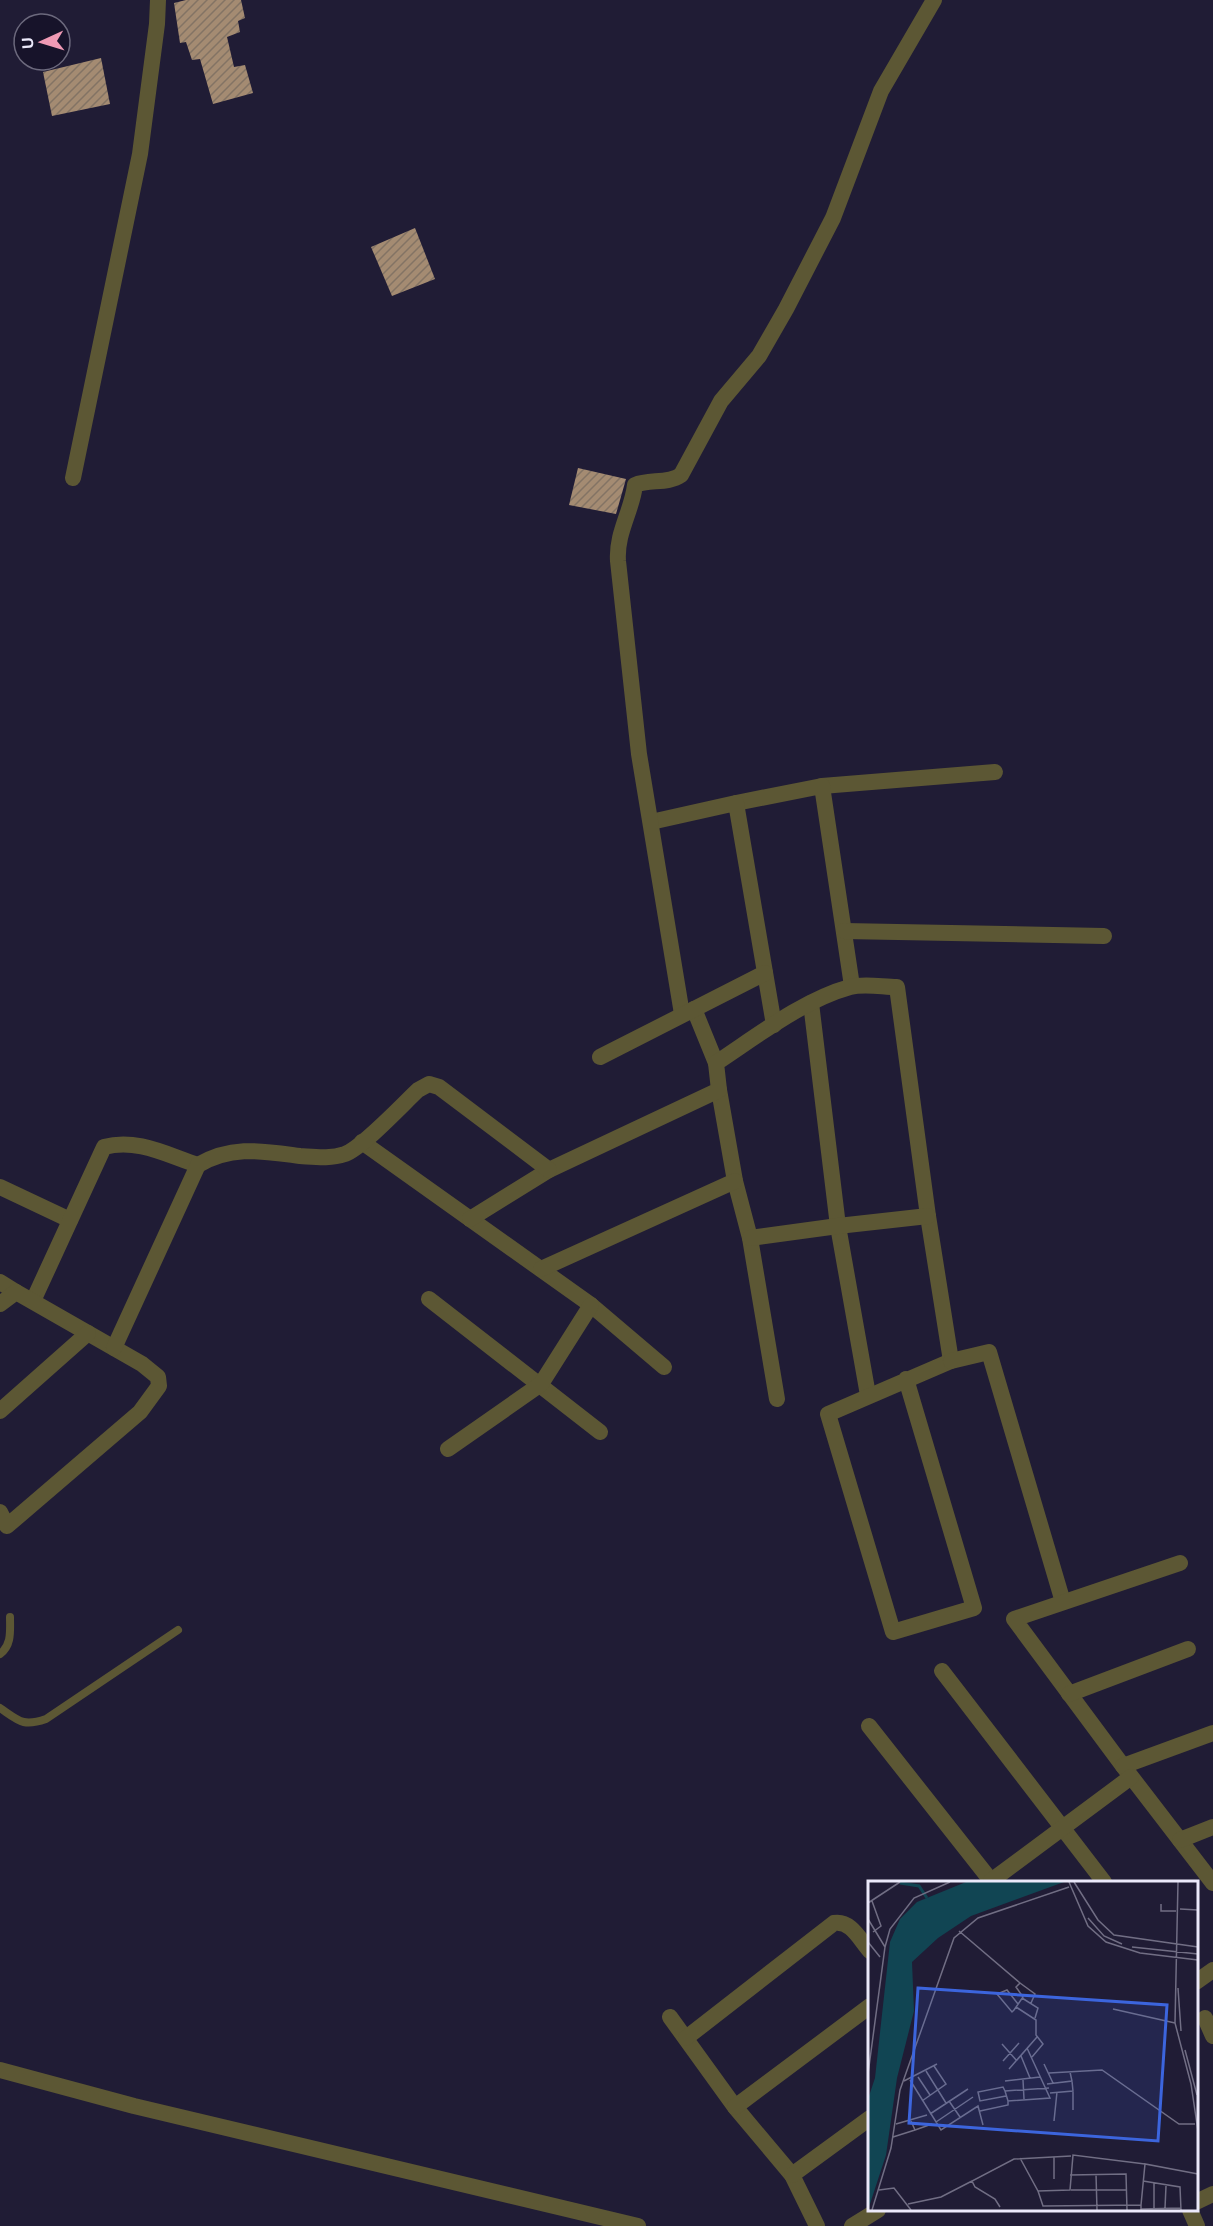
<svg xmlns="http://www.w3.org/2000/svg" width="1213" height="2226" font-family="Arial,sans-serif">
  <defs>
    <pattern id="building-hatch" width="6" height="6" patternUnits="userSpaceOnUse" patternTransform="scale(1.5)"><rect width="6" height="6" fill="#a48b72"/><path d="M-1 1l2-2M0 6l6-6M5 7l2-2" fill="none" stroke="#837364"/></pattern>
  </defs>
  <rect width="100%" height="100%" fill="#201c35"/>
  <g fill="url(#building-hatch)">
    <polygon points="186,0 241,0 245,18 238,21 240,32 227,37 234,67 245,65 253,93 213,104 200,59 192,60 186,42 180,43 174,3"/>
    <polygon points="101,58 110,104 52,116 43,72"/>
    <polygon points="415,228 435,279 392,296 371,247"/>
    <polygon points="578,468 626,479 616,514 569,505"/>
  </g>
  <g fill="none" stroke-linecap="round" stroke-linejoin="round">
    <g stroke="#5c5734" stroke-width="8">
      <path d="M0 1654C12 1645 10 1631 10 1617"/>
      <path d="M0 1708C19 1721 23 1727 46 1719L178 1630"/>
    </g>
    <g stroke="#5c5734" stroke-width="16">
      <polyline points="73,478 140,154 157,24 158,0"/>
      <polyline points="822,786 995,772"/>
      <polyline points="736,803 822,786 852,986"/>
      <polyline points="651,822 736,803 774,1025"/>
      <polyline points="844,931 1104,936"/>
      <polyline points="811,1003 838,1226 868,1395"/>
      <polyline points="694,1009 716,1063"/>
      <path d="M682 1014 639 754 618 561C616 533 632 511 635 485 649 479 668 484 681 475L721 401 759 356 786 309 833 218 881 91 934 0"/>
      <polyline points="600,1057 765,973"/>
      <polyline points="719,1090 735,1181 750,1238 777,1399"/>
      <polyline points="362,1142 591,1305 664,1367"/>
      <polyline points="0,1187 70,1220"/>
      <path d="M470 1219 549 1170 719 1090 716 1063C757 1036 803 1000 850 987 864 983 883 987 897 987L928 1216 951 1361 828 1414 893 1632 974 1608 906 1379"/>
      <polyline points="750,1238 838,1226 928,1216"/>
      <polyline points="541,1269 735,1181"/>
      <polyline points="0,1282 16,1292"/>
      <polyline points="429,1299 600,1432"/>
      <path d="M33 1301 104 1147C137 1138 167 1155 198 1165"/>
      <polyline points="0,1304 16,1292 142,1364 158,1377 159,1386 140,1412 7,1526 0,1512"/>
      <path d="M114 1348 198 1165C232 1145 262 1151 300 1156 316 1157 330 1159 345 1154 363 1147 402 1105 418 1090L429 1084 439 1087 549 1170"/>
      <polyline points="951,1361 989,1352 1063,1602"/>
      <polyline points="0,1411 88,1333"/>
      <polyline points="448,1449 541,1384 591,1305"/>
      <polyline points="1180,1563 1014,1619 1123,1766 1213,1883"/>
      <polyline points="942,1671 1104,1882"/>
      <polyline points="1069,1694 1188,1649"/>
      <polyline points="869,1726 992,1882"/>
      <polyline points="1123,1766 1213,1733"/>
      <polyline points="1180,1840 1213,1827"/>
      <polyline points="991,1881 1131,1777"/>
      <polyline points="1196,1982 1213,1970"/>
      <polyline points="670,2017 735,2107 792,2175 817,2226"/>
      <polyline points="1205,2018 1213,2036"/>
      <path d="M686 2038 834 1923C851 1920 860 1940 870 1951"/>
      <polyline points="735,2107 870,2006"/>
      <polyline points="792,2175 870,2118"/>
      <polyline points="1196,2202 1213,2194"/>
      <polyline points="1190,2210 1197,2226"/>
      <polyline points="852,2226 878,2210"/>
    </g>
    <polyline stroke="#5c5734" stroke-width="16" points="0,2070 134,2106 638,2226"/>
  </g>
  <g transform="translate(868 1881)">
    <rect width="330" height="330" fill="#201c35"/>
    <path d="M98 1H196L103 35 70 57 44 81 46 130 29 197 18 274 0 329V218L7 197 22 61 32 38 49 21Z" fill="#114553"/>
    <path fill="none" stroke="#114553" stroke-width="3" d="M32 2 51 5 59 17"/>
    <path fill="none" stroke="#716e84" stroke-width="1.5" d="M201 1 220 45 238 61 272 72 330 79M206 1 230 39 246 54 330 66M310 1 307 142 323 203 330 250M4 20 13 45 5 51M0 22 32 1M293 23V30H308M312 28 330 29M220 37 236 55 254 63M0 38 17 66M91 50 152 102 148 106 155 116 146 129 144 131 129 113 139 109 150 123M0 61 12 76M264 66 330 73M152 102 167 113 163 122M310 107 313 150M154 117 170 127 167 137M148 126 168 139V154L175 163 164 176M245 128 307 142M134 163 149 180M317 169 329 214M153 175 162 197M135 180 151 162M176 183 185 202M141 188 169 156M58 190 78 222M181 192 234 189 311 243H327M0 193 17 66 22 48 46 17 82 1M50 196 62 214M42 199 73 249 110 225 115 244M155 199 156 218M36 200 69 183M137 200 172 196M179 203 204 200 202 191M137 210 181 207M205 210V229M182 212 205 210 204 200M138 215 112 220 110 211 135 206 137 210 140 220 182 217 159 167M54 220 78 203 66 185M81 220 92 236M112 230 140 224V220M62 233 100 208M186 240 189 211M68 241 105 216M28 243 59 234M47 249 64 243M25 256 47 249 43 240M186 276V298M152 277 170 310 202 309 205 274 277 283M228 293 229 329M202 294 258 293 259 329M275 300 312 306 313 329M11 309 26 307 43 329M203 309H258M170 310 175 325 273 324V329M40 323 73 316 104 300M273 324 277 283 330 293M132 326 127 318 107 306 104 300 146 278 203 275M286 327V302M297 327 298 305M273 328 313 327M4 329 23 267 32 209 86 57 110 37 201 6"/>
    <path fill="#3c65dd" fill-opacity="0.15" stroke="#3c65dd" stroke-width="3" d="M50 107 299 124 290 260 41 242Z"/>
    <rect width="330" height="330" fill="none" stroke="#ebe9fa" stroke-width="3"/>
  </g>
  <g transform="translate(42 42) rotate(266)"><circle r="28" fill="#17132a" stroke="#6c697d" stroke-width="1.5"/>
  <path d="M0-4.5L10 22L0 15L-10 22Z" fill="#f09ab5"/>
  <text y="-9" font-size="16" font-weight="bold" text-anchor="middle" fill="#ebe9fa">U</text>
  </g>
</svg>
